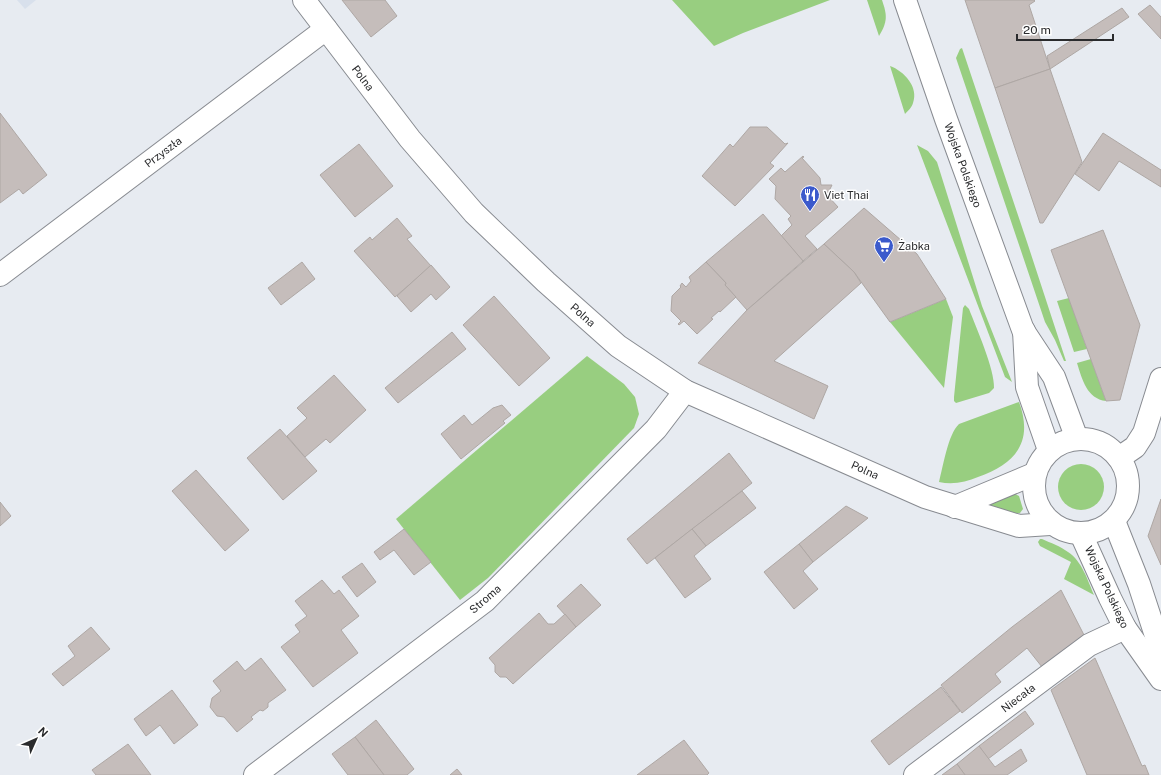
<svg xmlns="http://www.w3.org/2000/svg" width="1161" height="775" font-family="'Public Sans',sans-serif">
  <rect width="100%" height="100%" fill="#e7ebf1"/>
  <polygon fill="#d8e0ec" points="17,0 36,0 25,9"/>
  <g fill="#98ce80">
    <polygon points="672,0 830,0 743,33 714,46"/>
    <path d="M867 0H882C887 15 888 21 879 36Z"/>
    <polygon points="962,48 1027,242 1066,361 1064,361 1055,340 1045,322 956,58 960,49"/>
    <path d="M890 66C904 71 919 87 913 103 912 107 908 111 905 114Z"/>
    <polygon points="917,145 928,151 937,162 982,306 1012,382 1005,377"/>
    <polygon points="1069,298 1087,349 1074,352 1057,301"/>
    <polygon points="946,299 953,317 944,388 890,322"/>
    <path d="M965 305 969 309C976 327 995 370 994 388L989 393 956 403 954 401V397L963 308Z"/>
    <polygon points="587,356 624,384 635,397 639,414 634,428 488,578 460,600 396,519"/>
    <path d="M1091 359 1106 401C1087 399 1082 379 1077 363Z"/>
    <path d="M1019 402C1034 442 1015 464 978 477 966 482 953 485 939 482 943 467 948 434 959 424Z"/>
    <circle cx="1081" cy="487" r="23"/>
    <polygon points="1015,494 1019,496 1023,509 1020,513 1008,513 975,504"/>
    <path d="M1040 539H1042C1051 543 1060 546 1068 552 1082 561 1088 581 1094 595L1064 579 1071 562 1040 546 1038 542Z"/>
  </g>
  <g fill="#c5bdbb" stroke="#aea7a4">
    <polygon points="342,0 385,0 397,16 371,37"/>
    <polygon points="965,0 1034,0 1035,1 1029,5 1050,69 995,88"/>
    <polygon points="1150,5 1161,17 1161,39 1138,14"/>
    <polygon points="1122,8 1129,17 1050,69 1047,56"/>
    <polygon points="1050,69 1082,162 1043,223 1040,223 995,88"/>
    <polygon points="0,113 47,175 23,194 19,189 0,203"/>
    <polygon points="750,127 767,127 785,144 788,143 770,163 774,166 735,206 702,176 730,144 733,147"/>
    <polygon points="1103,133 1161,170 1161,187 1119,161 1099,191 1075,174"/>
    <polygon points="359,144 393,186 355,217 320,175"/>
    <polygon points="803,156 804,157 802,158 820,178 821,185 832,185 827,195 838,207 805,236 817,249 803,261 781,236 792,225 788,219 791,216 775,199 776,186 769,179 781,168 785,172"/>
    <polygon points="864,208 917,254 946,299 890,322 854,272 824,244"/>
    <polygon points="763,214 803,261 747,310 725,285 726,283 706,262"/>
    <polygon points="397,218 412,236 407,239 431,266 395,297 354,251 370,237 372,240"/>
    <polygon points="1103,230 1140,325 1120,400 1106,401 1051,250"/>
    <polygon points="824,244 854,272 861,283 774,361 828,386 814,419 698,363 747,310"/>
    <polygon points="302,262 315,279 281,305 268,288"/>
    <polygon points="706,262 726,283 725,285 736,297 720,312 719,311 711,318 713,319 697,334 684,321 679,325 678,324 681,321 671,311 672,296 681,287 680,286 682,283 686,287 691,281 689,277"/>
    <polygon points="431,265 450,287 436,300 431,294 411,312 397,296"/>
    <polygon points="494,296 550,358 519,386 463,325"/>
    <polygon points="452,332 466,349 398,403 385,388"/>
    <polygon points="334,375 366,410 330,443 326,439 305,457 287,436 307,418 297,408"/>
    <polygon points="502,405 511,415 503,421 505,423 461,459 441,434 464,415 472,425 493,408"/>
    <polygon points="280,429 317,471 283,500 247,458"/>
    <polygon points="729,453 752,483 647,564 627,539"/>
    <polygon points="196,470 249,530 225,551 172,491"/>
    <polygon points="742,491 756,508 706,546 692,529"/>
    <polygon points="1161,499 1161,565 1148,536"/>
    <polygon points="0,502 11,516 0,526"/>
    <polygon points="846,506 868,518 813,562 799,544"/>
    <polygon points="404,529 431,562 414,575 394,550 380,560 374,552"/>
    <polygon points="692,529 706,546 694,556 711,579 685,598 655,558"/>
    <polygon points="799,544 813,562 803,571 818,589 794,609 764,572"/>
    <polygon points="362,563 376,582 357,597 342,577"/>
    <polygon points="322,580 334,594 339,590 359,616 341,630 358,653 313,687 281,647 300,632 295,625 307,616 295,601"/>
    <polygon points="581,584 601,605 576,627 557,606"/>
    <polygon points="1061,590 1084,635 1042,667 1027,648 995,674 1001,682 962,713 941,685 1012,627"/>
    <polygon points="539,613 548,624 554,624 565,614 576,627 513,684 506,677 500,677 495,672 495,665 489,658"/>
    <polygon points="91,627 110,649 63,686 52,674 75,656 68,646"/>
    <polygon points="261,658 286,690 268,703 268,707 263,711 260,710 251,717 253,719 237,732 224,717 217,716 210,707 212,698 221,691 213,681 237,661 245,671"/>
    <polygon points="1095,658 1142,766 1145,765 1149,775 1087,775 1051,690"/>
    <polygon points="941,687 960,711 889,765 871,741"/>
    <polygon points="172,690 198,725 174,744 160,725 146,736 134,719"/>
    <polygon points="1025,711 1034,724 988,759 979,746"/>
    <polygon points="376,720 414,769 407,775 384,775 355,737"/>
    <polygon points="355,737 384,775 348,775 332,754"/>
    <polygon points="684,740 709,773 707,775 637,775"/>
    <polygon points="128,744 151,775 96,775 92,770"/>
    <polygon points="979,746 995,767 1021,749 1027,761 1007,775 965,775 957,764"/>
    <polygon points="957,764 965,775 942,775"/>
    <polygon points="457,769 462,775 450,775"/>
  </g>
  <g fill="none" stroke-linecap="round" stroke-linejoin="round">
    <g stroke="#888b91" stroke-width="24">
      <g id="minor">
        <polyline points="304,0 410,139 474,213 546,282 618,346 685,391 925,497 1019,526 1050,524"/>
        <polyline points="905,0 946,119 1023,330 1054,377 1077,439"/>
        <polyline points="0,275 326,29"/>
        <polyline points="1024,331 1027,387 1049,450"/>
        <circle cx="1081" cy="486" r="47"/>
        <polyline points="1119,458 1135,447 1144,433 1161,379"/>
        <polyline points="955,507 1034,474"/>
        <polyline points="1114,521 1139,584 1161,651"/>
        <polyline points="1081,534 1110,598 1125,628 1161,679"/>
        <polyline points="255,775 485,601 656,429 685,391"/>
        <polyline points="915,775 1089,645 1125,628"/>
      </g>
    </g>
    <use href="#minor" stroke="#fff" stroke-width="22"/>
  </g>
  <defs>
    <g id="restaurant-pin" transform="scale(1)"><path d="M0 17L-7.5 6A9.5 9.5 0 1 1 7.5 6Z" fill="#3b5acc" stroke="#fff"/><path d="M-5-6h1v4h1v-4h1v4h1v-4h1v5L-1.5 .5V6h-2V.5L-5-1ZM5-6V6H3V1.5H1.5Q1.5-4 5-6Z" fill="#fff"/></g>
    <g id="supermarket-pin" transform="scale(1)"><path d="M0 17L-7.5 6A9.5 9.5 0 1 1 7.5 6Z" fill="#3b5acc" stroke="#fff"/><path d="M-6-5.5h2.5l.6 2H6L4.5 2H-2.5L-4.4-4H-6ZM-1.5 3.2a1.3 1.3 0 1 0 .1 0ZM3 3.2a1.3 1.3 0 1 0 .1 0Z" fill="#fff"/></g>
  </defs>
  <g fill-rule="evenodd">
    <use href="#restaurant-pin" x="810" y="195"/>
    <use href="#supermarket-pin" x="884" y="246"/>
  </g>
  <g text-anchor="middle" stroke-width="3" stroke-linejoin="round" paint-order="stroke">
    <g font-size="11" fill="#2a2b2d" stroke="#fff">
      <text transform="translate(363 78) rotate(53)" y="4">Polna</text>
      <text transform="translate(163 152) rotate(-37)" y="4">Przyszła</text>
      <text transform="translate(963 165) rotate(70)" y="4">Wojska Polskiego</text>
      <text transform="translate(583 315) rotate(42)" y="4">Polna</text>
      <text transform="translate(865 470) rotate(24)" y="4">Polna</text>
      <text transform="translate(1107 587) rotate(65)" y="4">Wojska Polskiego</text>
      <text transform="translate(485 599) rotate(-41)" y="4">Stroma</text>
      <text transform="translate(1018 698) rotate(-37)" y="4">Niecała</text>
    </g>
    <g font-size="11" fill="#2a2b2d" stroke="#fff" text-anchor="start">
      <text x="824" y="199">Viet Thai</text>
      <text x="898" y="250">Żabka</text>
    </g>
  </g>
  <g transform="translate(36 739) rotate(45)" stroke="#ffffff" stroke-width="3" paint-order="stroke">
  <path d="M0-3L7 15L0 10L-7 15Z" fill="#2a2b2d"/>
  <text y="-6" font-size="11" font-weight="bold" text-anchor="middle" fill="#2a2b2d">N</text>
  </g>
  <path d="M1017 34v6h96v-6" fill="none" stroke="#2a2b2d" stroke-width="2"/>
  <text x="1023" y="34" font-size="12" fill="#2a2b2d" stroke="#ffffff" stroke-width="3" paint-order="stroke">20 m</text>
</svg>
